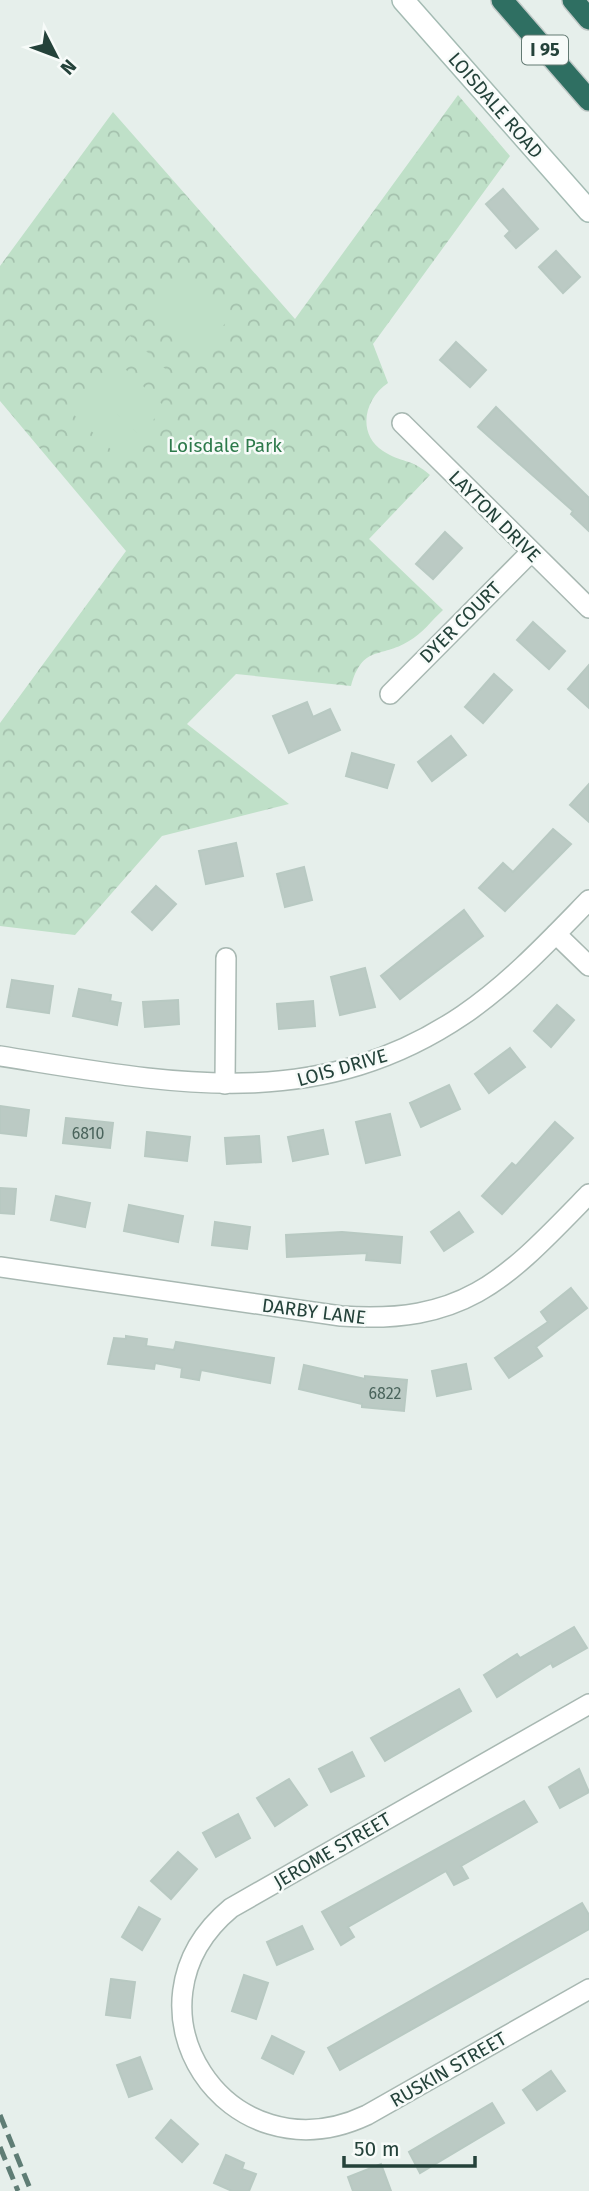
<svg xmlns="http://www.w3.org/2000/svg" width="589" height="2191" font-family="'Fira Sans',sans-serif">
  <defs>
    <pattern id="park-crowns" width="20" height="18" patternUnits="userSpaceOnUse" patternTransform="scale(1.75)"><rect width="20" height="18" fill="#bfe0c8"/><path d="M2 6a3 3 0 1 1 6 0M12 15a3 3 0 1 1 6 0" fill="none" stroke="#a4c1ad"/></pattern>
  </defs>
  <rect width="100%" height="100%" fill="#e6efeb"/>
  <path fill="url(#park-crowns)" d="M458 95 510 156 373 344 388 383C365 398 356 433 383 451 401 463 411 458 430 475L369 539 443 610C432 620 422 634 409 641 380 659 363 644 351 686L236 674 187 724 289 804 162 836 75 935 0 926V723L126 551 0 401V266L113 112 295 319Z"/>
  <g fill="#bfe0c8">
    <polygon points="177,274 229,319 202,350 150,305"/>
    <polygon points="130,336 175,378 165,389 120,348"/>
    <polygon points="120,364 165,407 145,429 99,386"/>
    <polygon points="94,392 140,435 119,457 73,414"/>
  </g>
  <g fill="#bbcac4" stroke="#b8c9c2" stroke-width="2">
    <polygon points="503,189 538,229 516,248 505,236 510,231 486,204"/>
    <polygon points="556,251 580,277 563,293 539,267"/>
    <polygon points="456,342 486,370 470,387 440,360"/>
    <polygon points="496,407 589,498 589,531 571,514 573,511 478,427"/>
    <polygon points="445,532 462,548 433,579 416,564"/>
    <polygon points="533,622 565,651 549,669 517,640"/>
    <polygon points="589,665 589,708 568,689"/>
    <polygon points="494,674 512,690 483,723 465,707"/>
    <polygon points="307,702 313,717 330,709 340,730 289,753 273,716"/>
    <polygon points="451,736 466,755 432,781 418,762"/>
    <polygon points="352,753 394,765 387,788 346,776"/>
    <polygon points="589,784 589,822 570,805"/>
    <polygon points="553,829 571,844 505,911 479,888 503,863 513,872"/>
    <polygon points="236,843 243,876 206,884 199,851"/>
    <polygon points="304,867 312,900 285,907 277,874"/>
    <polygon points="156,886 176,904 152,930 132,912"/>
    <polygon points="464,910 483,936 400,999 381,976"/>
    <polygon points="365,968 375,1007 340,1015 331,977"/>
    <polygon points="12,980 53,986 49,1013 7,1007"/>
    <polygon points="79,989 111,995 110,1001 121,1003 117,1025 73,1016"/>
    <polygon points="178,1000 179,1024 145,1027 143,1002"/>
    <polygon points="313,1001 315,1026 279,1029 277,1004"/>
    <polygon points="557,1005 574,1020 551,1047 534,1031"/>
    <polygon points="510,1048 525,1067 489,1093 475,1074"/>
    <polygon points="449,1085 460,1109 421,1127 410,1103"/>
    <polygon points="0,1106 29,1110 26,1136 0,1133"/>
    <polygon points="390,1114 400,1155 366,1163 356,1122"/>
    <polygon points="66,1118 113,1123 110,1148 63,1143"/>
    <polygon points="555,1122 573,1138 502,1214 482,1196 512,1163 516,1166"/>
    <polygon points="323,1130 328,1154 293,1161 288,1137"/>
    <polygon points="147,1132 190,1137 187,1161 145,1156"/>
    <polygon points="259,1136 261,1162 227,1164 225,1138"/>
    <polygon points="0,1188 16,1189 14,1214 0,1213"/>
    <polygon points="56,1196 90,1203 85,1227 51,1220"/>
    <polygon points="129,1205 183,1216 178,1242 124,1231"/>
    <polygon points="459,1212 473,1232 444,1251 431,1232"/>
    <polygon points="215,1222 250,1227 247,1249 212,1245"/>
    <polygon points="342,1232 402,1237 400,1263 366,1260 367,1253 287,1257 286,1235"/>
    <polygon points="571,1288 587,1308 536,1347 542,1356 509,1378 495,1358 548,1322 541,1312"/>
    <polygon points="126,1336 147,1339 146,1346 174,1350 176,1342 274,1358 270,1383 201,1370 199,1380 181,1377 182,1368 155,1363 154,1369 108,1364 114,1338 126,1339"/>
    <polygon points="466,1364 471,1389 437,1396 432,1371"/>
    <polygon points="304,1365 365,1379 365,1376 407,1380 404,1411 362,1407 362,1404 299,1389"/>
    <polygon points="574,1627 587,1648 553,1667 551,1663 497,1697 484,1675 517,1654 520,1658"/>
    <polygon points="459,1689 471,1711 385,1761 371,1738"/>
    <polygon points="352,1752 364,1776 331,1792 319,1769"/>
    <polygon points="579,1769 589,1792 560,1808 549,1787"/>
    <polygon points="289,1779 307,1805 275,1826 257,1798"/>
    <polygon points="524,1801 537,1822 461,1866 468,1878 454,1885 446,1871 348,1927 354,1937 341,1945 322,1912"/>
    <polygon points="238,1814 250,1838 216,1857 203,1833"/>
    <polygon points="178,1852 197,1869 171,1899 151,1881"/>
    <polygon points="582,1903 589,1915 589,1929 340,2070 328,2048"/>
    <polygon points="139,1907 160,1919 142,1950 122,1937"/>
    <polygon points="302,1926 313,1949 277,1965 267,1942"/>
    <polygon points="244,1975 268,1983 256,2019 232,2011"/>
    <polygon points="111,1979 135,1982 130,2018 106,2015"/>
    <polygon points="272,2036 304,2052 293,2074 262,2058"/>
    <polygon points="140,2057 152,2089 129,2097 117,2065"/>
    <polygon points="551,2071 565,2091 537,2110 523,2090"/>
    <polygon points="492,2103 504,2123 420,2173 409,2152"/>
    <polygon points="171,2120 198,2144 182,2162 156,2138"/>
    <polygon points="226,2155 244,2163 242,2169 256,2174 249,2191 232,2191 214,2183"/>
    <polygon points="381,2164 391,2191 353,2191 348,2177"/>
  </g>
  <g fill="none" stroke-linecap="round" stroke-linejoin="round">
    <g stroke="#a8b8b2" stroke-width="22">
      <g id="minor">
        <polyline points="402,423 589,608"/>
        <polyline points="390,694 531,552"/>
        <polyline points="556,934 589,966"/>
        <path d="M0 1056C165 1082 314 1116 463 1015 510 983 550 940 589 900"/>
        <polyline points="225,1084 226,958"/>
        <path d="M0 1267 341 1316C467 1325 507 1278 589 1194"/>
        <path d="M589 1704 231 1908C113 2006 227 2181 367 2115L589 1989"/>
      </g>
    </g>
    <g stroke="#a4bbb3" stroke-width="24">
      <polyline id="secondary" points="403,0 589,211"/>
    </g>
    <g stroke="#c2cac8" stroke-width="24">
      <g id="motorway">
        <polyline points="502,0 589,100"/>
        <polyline points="573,0 589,19"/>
      </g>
    </g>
    <use href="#minor" stroke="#fff" stroke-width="19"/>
    <use href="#secondary" stroke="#fff" stroke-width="21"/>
    <use href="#motorway" stroke="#2f6f62" stroke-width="21"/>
    <g stroke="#5f7d75" stroke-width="5" stroke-dasharray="14 7" stroke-linecap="butt">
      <polyline points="0,2115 31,2191"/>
      <polyline points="0,2147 18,2191"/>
    </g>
  </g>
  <g text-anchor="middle" stroke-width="5" stroke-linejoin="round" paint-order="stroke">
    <g font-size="16" fill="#4a645c">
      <text x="88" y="1139">6810</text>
      <text x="385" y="1399">6822</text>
    </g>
    <rect fill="#f7fbf9" stroke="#637a73" stroke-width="2" x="522" y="35.5" width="46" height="29" rx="5"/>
    <g font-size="18" font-weight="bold" fill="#24423a">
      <text x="545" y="56">I 95</text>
    </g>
    <g font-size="19" fill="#24423a" stroke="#f7fbf9">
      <text transform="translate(496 105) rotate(49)" y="7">LOISDALE ROAD</text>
      <text transform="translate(495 516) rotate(45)" y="7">LAYTON DRIVE</text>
      <text transform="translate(460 622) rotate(-45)" y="7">DYER COURT</text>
      <text transform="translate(342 1067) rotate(-16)" y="7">LOIS DRIVE</text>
      <text transform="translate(314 1311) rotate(7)" y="7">DARBY LANE</text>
      <text transform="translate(332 1850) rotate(-30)" y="7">JEROME STREET</text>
      <text transform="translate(448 2069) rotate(-30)" y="7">RUSKIN STREET</text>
    </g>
    <g font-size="19" fill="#2d7a4b" stroke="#f7fbf9">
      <text x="225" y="452">Loisdale Park</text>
    </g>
  </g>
  <g transform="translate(56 56) rotate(132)" stroke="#f7fbf9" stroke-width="5" paint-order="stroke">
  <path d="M0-5L12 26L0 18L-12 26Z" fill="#24423a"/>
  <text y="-10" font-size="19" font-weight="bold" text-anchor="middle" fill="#24423a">N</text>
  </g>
  <path d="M344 2156v10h131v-10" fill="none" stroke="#24423a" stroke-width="3.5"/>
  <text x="354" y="2156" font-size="21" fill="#24423a" stroke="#f7fbf9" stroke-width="5" paint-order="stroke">50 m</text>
</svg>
